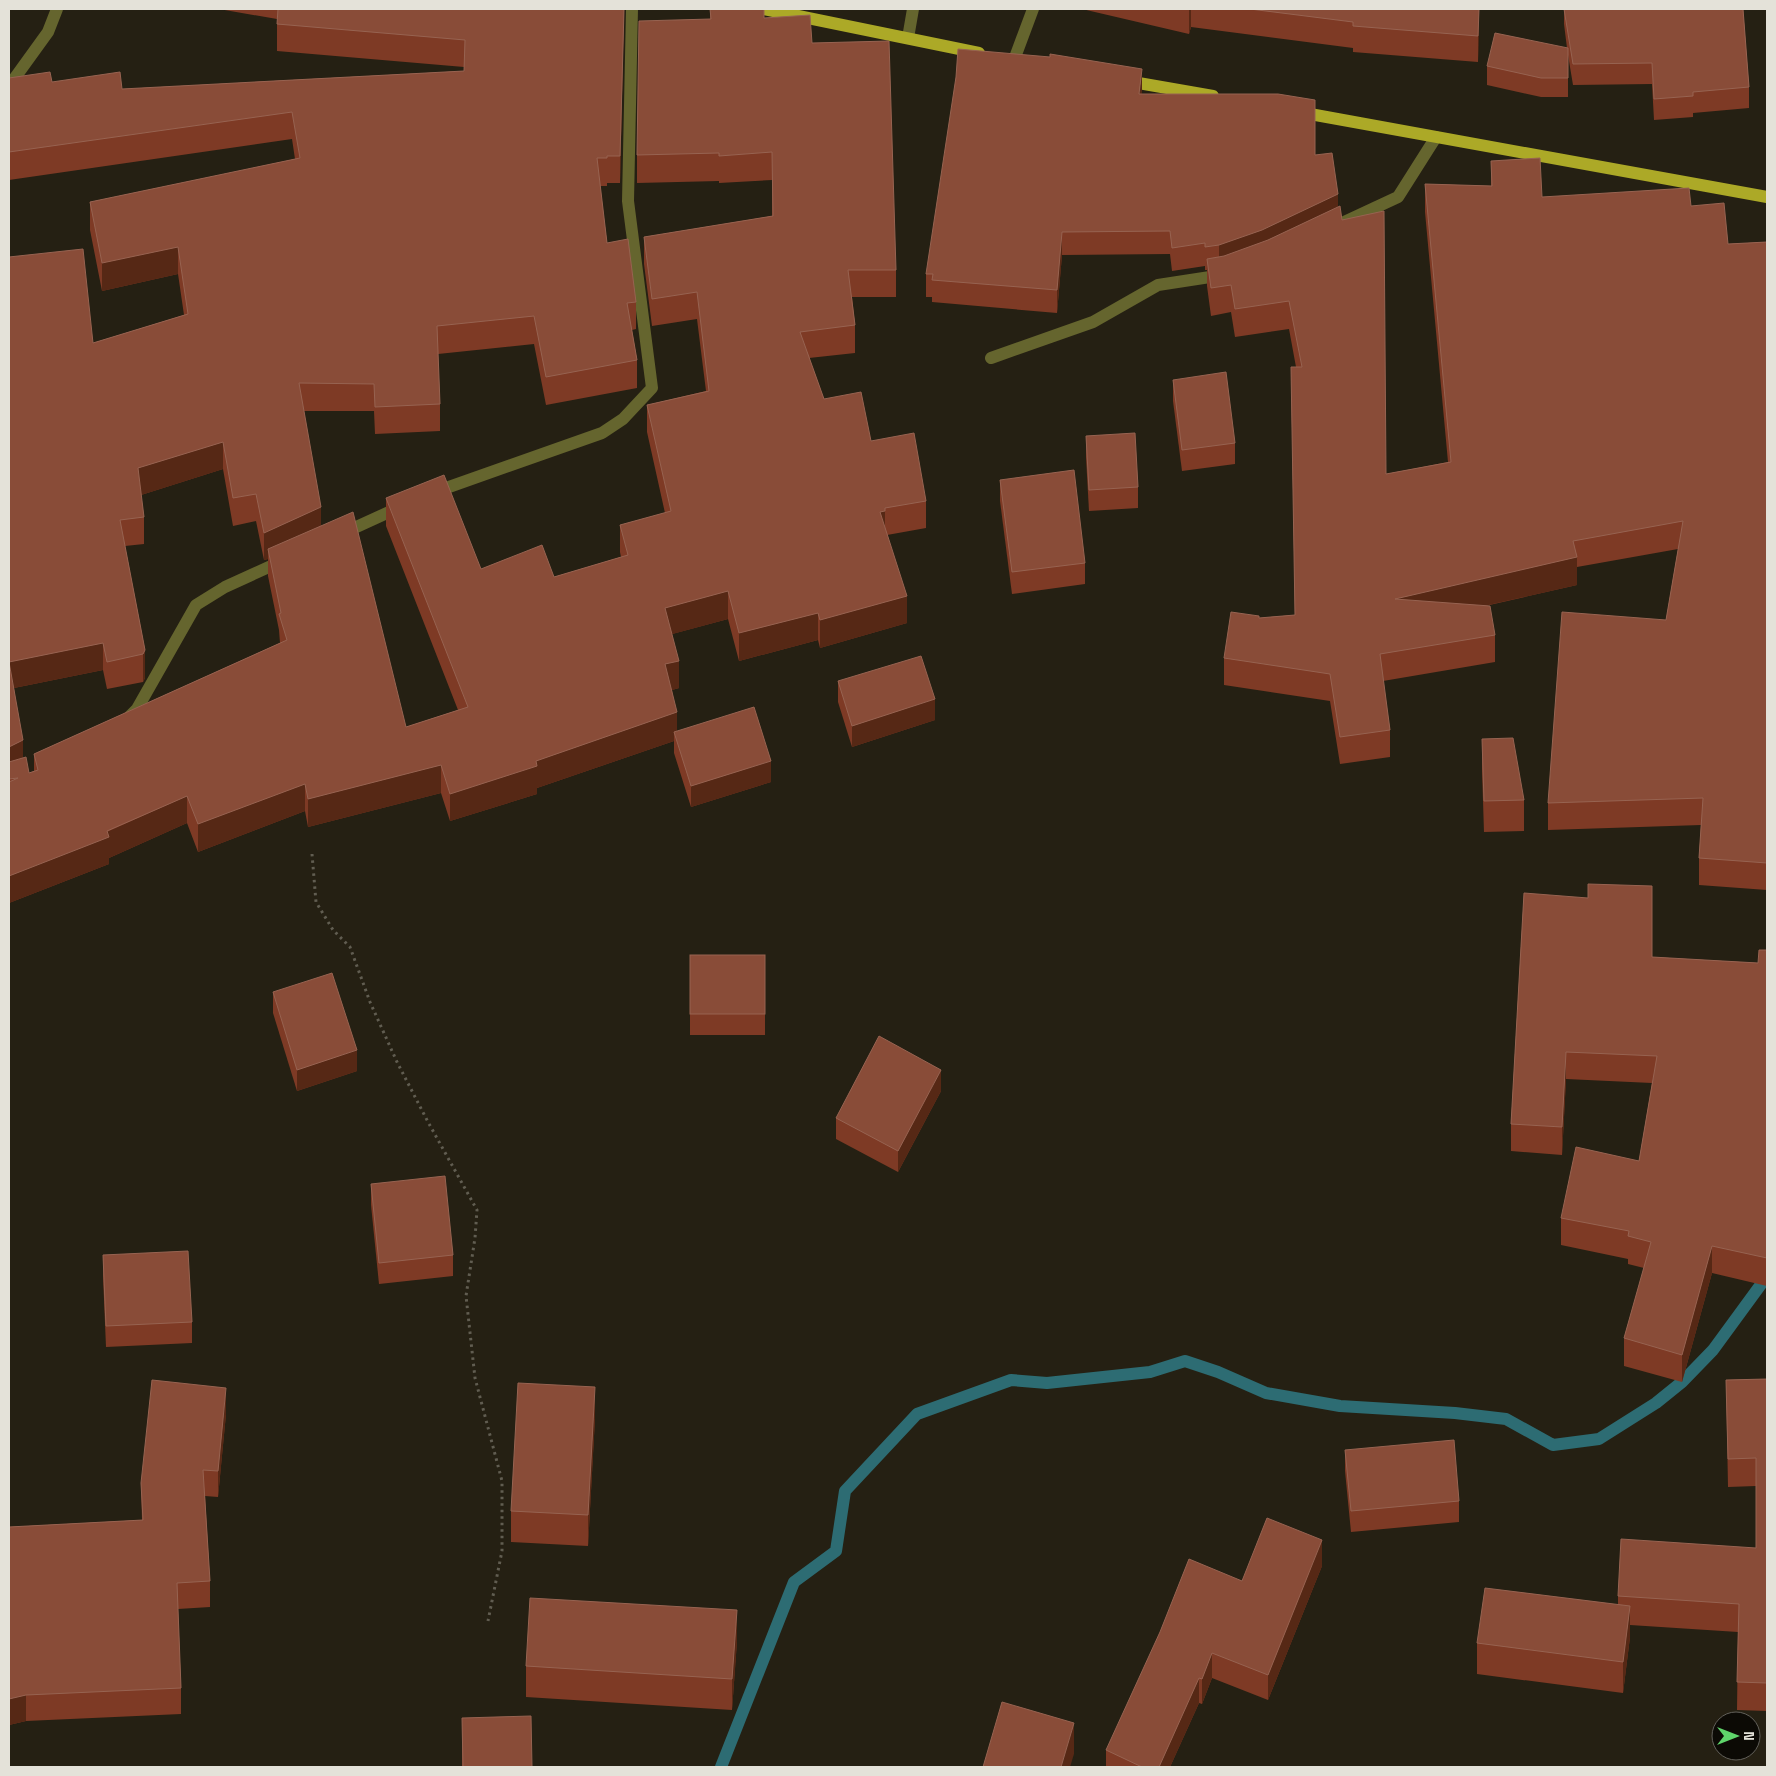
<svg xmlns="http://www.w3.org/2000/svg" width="1776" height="1776" font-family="'Space Grotesk',sans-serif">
  <rect width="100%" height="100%" fill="#252013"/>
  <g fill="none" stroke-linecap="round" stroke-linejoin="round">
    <polyline stroke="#2d6c73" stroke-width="12" points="721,1767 794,1582 836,1551 845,1491 917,1414 1011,1380 1047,1383 1150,1372 1185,1361 1218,1372 1266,1393 1340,1406 1455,1413 1506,1419 1553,1445 1599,1439 1656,1403 1682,1382 1713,1350 1762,1283 1767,1273"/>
    <polyline stroke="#615d51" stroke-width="3" stroke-dasharray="2.5 4" stroke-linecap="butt" points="312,854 316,902 333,930 350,947 370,1002 397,1062 428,1122 477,1210 475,1238 466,1296 475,1378 502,1481 502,1551 488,1621"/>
    <g stroke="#65652e" stroke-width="12">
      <polyline points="908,38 913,9"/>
      <polyline points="1014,60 1033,9"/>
      <polyline points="9,86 48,32 57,9"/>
      <polyline points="1340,224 1398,197 1436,137"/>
      <polyline points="991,358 1093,322 1158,285 1223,275"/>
      <polyline points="432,493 602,433 623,419 652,388 628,201 632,9"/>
      <polyline points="341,534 400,507"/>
      <polyline points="127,719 137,709 196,605 225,587 282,561"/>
    </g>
    <g stroke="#aca927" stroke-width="12">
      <polyline points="764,9 979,53"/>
      <polyline points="1127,81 1213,96"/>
      <polyline points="1299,112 1767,197"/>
    </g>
  </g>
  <g fill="#7e3a25" fill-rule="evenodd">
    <path d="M219 9H624L620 183H607V186H600L607 243 636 302V329L632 330 637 360V388L546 405 534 344 438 354 440 404V431L375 434 374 411H304L321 525 406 727 458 710 386 526V498L481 569 554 577 621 557 620 552V525L665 513 647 432V405L706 391 697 319 652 326 644 264V237L772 216V180L719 183V181L637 183V155L710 19V9L764 18 812 43 896 270V297H852L855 325V353L809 358 824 399 871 441 926 501V528L887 535 907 623 820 648 818 640 739 661 728 619 672 634 679 688 672 690 677 731 771 782 691 807 674 753V741L537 788V794L450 821 441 793 308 827 305 811 198 852 187 823 109 858V864L9 903V257L93 343 184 315 178 274 102 291 90 230V202L295 159 292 139 9 180V78L122 89 464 71V67L277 51V19ZM223 469 233 526 256 521 264 560 268 559V576L279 630 280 643 34 754V771L29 773 23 758 14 688 103 670 107 689 143 682 145 678V650L125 546 144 544V517L141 495Z"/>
    <polygon points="1082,9 1479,9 1478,62 1353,52 1353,48 1191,27 1189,34"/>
    <polygon points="1564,9 1743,9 1749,87 1749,108 1693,113 1693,117 1654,120 1652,84 1573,85 1568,55 1568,97 1541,97 1487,85 1487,66 1567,48 1564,24"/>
    <polygon points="1142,94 1315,155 1338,207 1342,220 1386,474 1448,462 1425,212 1425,184 1491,186 1491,161 1542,197 1691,206 1728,244 1767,242 1767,890 1699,885 1699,858 1701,825 1548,830 1548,803 1666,620 1678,549 1577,567 1577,585 1485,606 1495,635 1495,662 1383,681 1390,730 1390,757 1340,764 1330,701 1224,685 1224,658 1259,618 1295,615 1291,367 1296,367 1289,329 1235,337 1231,312 1211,316 1207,286 1207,270 1205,270 1205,266 1172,271 1170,254 1062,255 1057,313 932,302 932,297 926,297 926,274"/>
    <polygon points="1173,380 1235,443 1235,464 1182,471 1173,401"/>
    <polygon points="1086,436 1138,487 1138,508 1089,511 1086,457"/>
    <polygon points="1000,480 1085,563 1085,584 1012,594 1000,501"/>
    <polygon points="838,681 935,720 852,747 838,702"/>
    <polygon points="1482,739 1524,800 1524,831 1484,832 1482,770"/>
    <polygon points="1524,893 1652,957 1758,963 1767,950 1767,1286 1712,1273 1682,1382 1624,1366 1624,1338 1644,1268 1628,1264 1628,1259 1561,1245 1561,1218 1639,1161 1652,1083 1566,1079 1562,1155 1511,1151 1511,1124"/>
    <rect x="690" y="955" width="75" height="80"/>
    <polygon points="273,992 357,1071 297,1091 273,1013"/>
    <polygon points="941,1091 898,1172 836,1139 836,1118"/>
    <polygon points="371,1184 453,1255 453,1276 379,1284 371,1205"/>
    <polygon points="103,1255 192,1322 192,1343 106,1347 103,1276"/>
    <polygon points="1767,1379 1767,1711 1737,1710 1738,1632 1630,1625 1630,1637 1623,1693 1477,1674 1477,1643 1618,1605 1618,1596 1756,1548 1756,1486 1728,1487 1726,1380"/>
    <polygon points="226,1414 218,1497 205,1496 210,1581 210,1607 178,1609 181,1688 181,1714 26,1721 9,1725 9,1527 142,1520 141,1483"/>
    <polygon points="595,1418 588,1546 511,1542 511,1511"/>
    <polygon points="1345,1450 1459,1501 1459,1522 1351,1532 1345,1471"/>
    <polygon points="1322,1566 1268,1700 1212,1678 1202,1704 1199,1703 1170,1767 1106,1767 1106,1750 1242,1581"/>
    <polygon points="737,1641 732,1710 526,1697 526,1666"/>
    <polygon points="462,1718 532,1767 462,1767"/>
  </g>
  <g fill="#562815">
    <polygon points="624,9 620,183 620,156"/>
    <polygon points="1189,9 1191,9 1191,27 1189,34"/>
    <polygon points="1479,9 1479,29 1478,62 1478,36"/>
    <polygon points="1142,69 1142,92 1139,116 1139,94"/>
    <polygon points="1338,194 1338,217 1219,268 1219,245"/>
    <polygon points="1062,232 1062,255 1057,313 1057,290"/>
    <polygon points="178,247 178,274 102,291 102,263"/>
    <polygon points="223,442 223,469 138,496 138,468"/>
    <polygon points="321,507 321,534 268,549 268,559 264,560 264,533"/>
    <polygon points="885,511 885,538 880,512"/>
    <polygon points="1577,557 1577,585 1395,626 1395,599"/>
    <polygon points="728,591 728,619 665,636 665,608"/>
    <polygon points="907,596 907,623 820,648 820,620"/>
    <polygon points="818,613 818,640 739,661 739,633"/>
    <polygon points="103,643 103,670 9,689 9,662"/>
    <polygon points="145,650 145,678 143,682 143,654"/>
    <polygon points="679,661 679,688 665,692 665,664"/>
    <polygon points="935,699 935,720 852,747 852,726"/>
    <polygon points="677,712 677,740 674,732 674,741 537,788 537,794 450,821 450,794 536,761"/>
    <polygon points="23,740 23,768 9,774 9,747"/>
    <polygon points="771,761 771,782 691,807 691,786"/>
    <polygon points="441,765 441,793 308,827 308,799"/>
    <polygon points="305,784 305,811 198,852 198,824"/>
    <polygon points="187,796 187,823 109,858 109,864 9,903 9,876"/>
    <polygon points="357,1050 357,1071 297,1091 297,1070"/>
    <polygon points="1566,1052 1566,1079 1562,1155 1562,1127"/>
    <polygon points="941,1070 941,1091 898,1172 898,1151"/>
    <polygon points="1712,1246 1712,1273 1682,1382 1682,1355"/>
    <polygon points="595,1387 595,1418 588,1546 588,1515"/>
    <polygon points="226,1388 226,1414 218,1497 218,1471"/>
    <polygon points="1322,1540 1322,1566 1268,1700 1268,1675"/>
    <polygon points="1630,1606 1630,1637 1623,1693 1623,1662"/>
    <polygon points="737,1610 737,1641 732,1710 732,1679"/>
    <polygon points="1212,1653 1212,1678 1202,1704 1202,1679"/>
    <polygon points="1199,1678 1199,1703 1170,1767 1159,1767"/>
    <polygon points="26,1695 26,1721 9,1725 9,1699"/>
    <polygon points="1074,1723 1074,1754 1070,1767 1061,1767"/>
  </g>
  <g fill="#894c38" stroke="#976351">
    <polygon points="278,9 624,9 620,156 607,156 607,158 597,158 607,243 628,239 636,302 627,303 637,360 546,377 534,316 437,326 440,404 375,407 374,384 299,383 321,507 264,533 256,494 233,498 223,442 138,468 144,517 120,520 145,650 143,654 107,662 103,643 9,662 23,740 9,747 9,257 83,249 93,343 188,314 178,247 102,263 90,202 300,158 292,112 9,152 9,78 50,72 52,82 120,72 122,89 464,71 465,40 277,24"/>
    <polygon points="710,9 764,9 764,18 810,15 812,43 889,41 896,270 848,270 855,325 800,332 824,399 861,392 871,441 914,433 926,501 885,508 885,511 880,512 907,596 820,620 818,613 739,633 728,591 665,608 679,661 665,664 677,712 536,761 537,766 450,794 441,765 308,799 305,784 198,824 187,796 107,831 109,837 9,876 9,782 18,778 9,779 9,762 26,757 29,773 38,770 34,754 287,640 279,614 281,613 268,549 353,512 406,727 468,707 386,498 444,475 481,569 542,545 554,577 628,555 620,525 671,511 647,405 709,391 697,292 652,299 644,237 773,216 772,152 719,156 719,153 637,155 639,21 711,19"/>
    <polygon points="1250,9 1479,9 1478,36 1353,26 1353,22"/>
    <polygon points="1564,9 1743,9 1749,87 1693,92 1693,96 1654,99 1652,63 1573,64"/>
    <polygon points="1495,33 1568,48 1568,78 1541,78 1487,66"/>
    <polygon points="958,49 1050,57 1050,54 1142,69 1139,94 1278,94 1315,100 1315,155 1332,153 1338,194 1262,230 1219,245 1205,247 1205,243 1172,248 1170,231 1062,232 1057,290 932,280 933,274 926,274 956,77"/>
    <polygon points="1540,158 1542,197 1689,188 1691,206 1724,203 1728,244 1767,242 1767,863 1699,858 1703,798 1548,803 1562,612 1666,620 1683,521 1573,541 1577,557 1395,599 1490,606 1495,635 1380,654 1390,730 1340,737 1330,674 1224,658 1231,612 1259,616 1259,618 1295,615 1291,367 1302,367 1289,301 1235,309 1231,285 1211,288 1207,259 1224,256 1268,240 1340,206 1342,220 1384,211 1386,474 1451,462 1425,184 1492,186 1491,161"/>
    <polygon points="1226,372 1235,443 1182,450 1173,380"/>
    <polygon points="1135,433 1138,487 1089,490 1086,436"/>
    <polygon points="1074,470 1085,563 1012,572 1000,480"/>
    <polygon points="921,656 935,699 852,726 838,681"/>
    <polygon points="754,707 771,761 691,786 674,732"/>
    <polygon points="1513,738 1524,800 1484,801 1482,739"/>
    <polygon points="1588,884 1652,886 1652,957 1758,963 1759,950 1767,950 1767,1258 1712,1246 1682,1355 1624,1338 1651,1242 1628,1236 1629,1231 1561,1218 1576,1147 1639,1161 1657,1056 1566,1052 1562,1127 1511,1124 1524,893 1588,898"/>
    <rect x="690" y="955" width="75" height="59"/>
    <polygon points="332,973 357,1050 297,1070 273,992"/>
    <polygon points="879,1036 941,1070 898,1151 836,1118"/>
    <polygon points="445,1176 453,1255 379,1263 371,1184"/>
    <polygon points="188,1251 192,1322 106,1326 103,1255"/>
    <polygon points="1767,1379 1767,1683 1737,1682 1739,1604 1618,1596 1621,1539 1756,1548 1756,1458 1728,1459 1726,1380"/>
    <polygon points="152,1380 226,1388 218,1471 203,1470 210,1581 177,1583 181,1688 26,1695 9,1699 9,1527 143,1520 141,1483"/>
    <polygon points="518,1383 595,1387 588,1515 511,1511"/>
    <polygon points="1454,1440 1459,1501 1351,1511 1345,1450"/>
    <polygon points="1267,1518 1322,1540 1268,1675 1212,1653 1202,1679 1199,1678 1159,1767 1142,1767 1106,1750 1160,1632 1189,1559 1242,1581"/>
    <polygon points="1485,1588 1630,1606 1623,1662 1477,1643"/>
    <polygon points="530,1598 737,1610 732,1679 526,1666"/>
    <polygon points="1002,1702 1074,1723 1061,1767 983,1767"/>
    <polygon points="531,1716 532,1767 463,1767 462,1718"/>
  </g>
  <rect width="1776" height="1776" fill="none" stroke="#e4e2d9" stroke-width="20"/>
  <g transform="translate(1736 1736) rotate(90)"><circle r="24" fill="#0c0a05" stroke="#62605a"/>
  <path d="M0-4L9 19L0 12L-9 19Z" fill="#5fd56b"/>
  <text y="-8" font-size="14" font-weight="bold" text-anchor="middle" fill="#e4e2d9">N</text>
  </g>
</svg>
